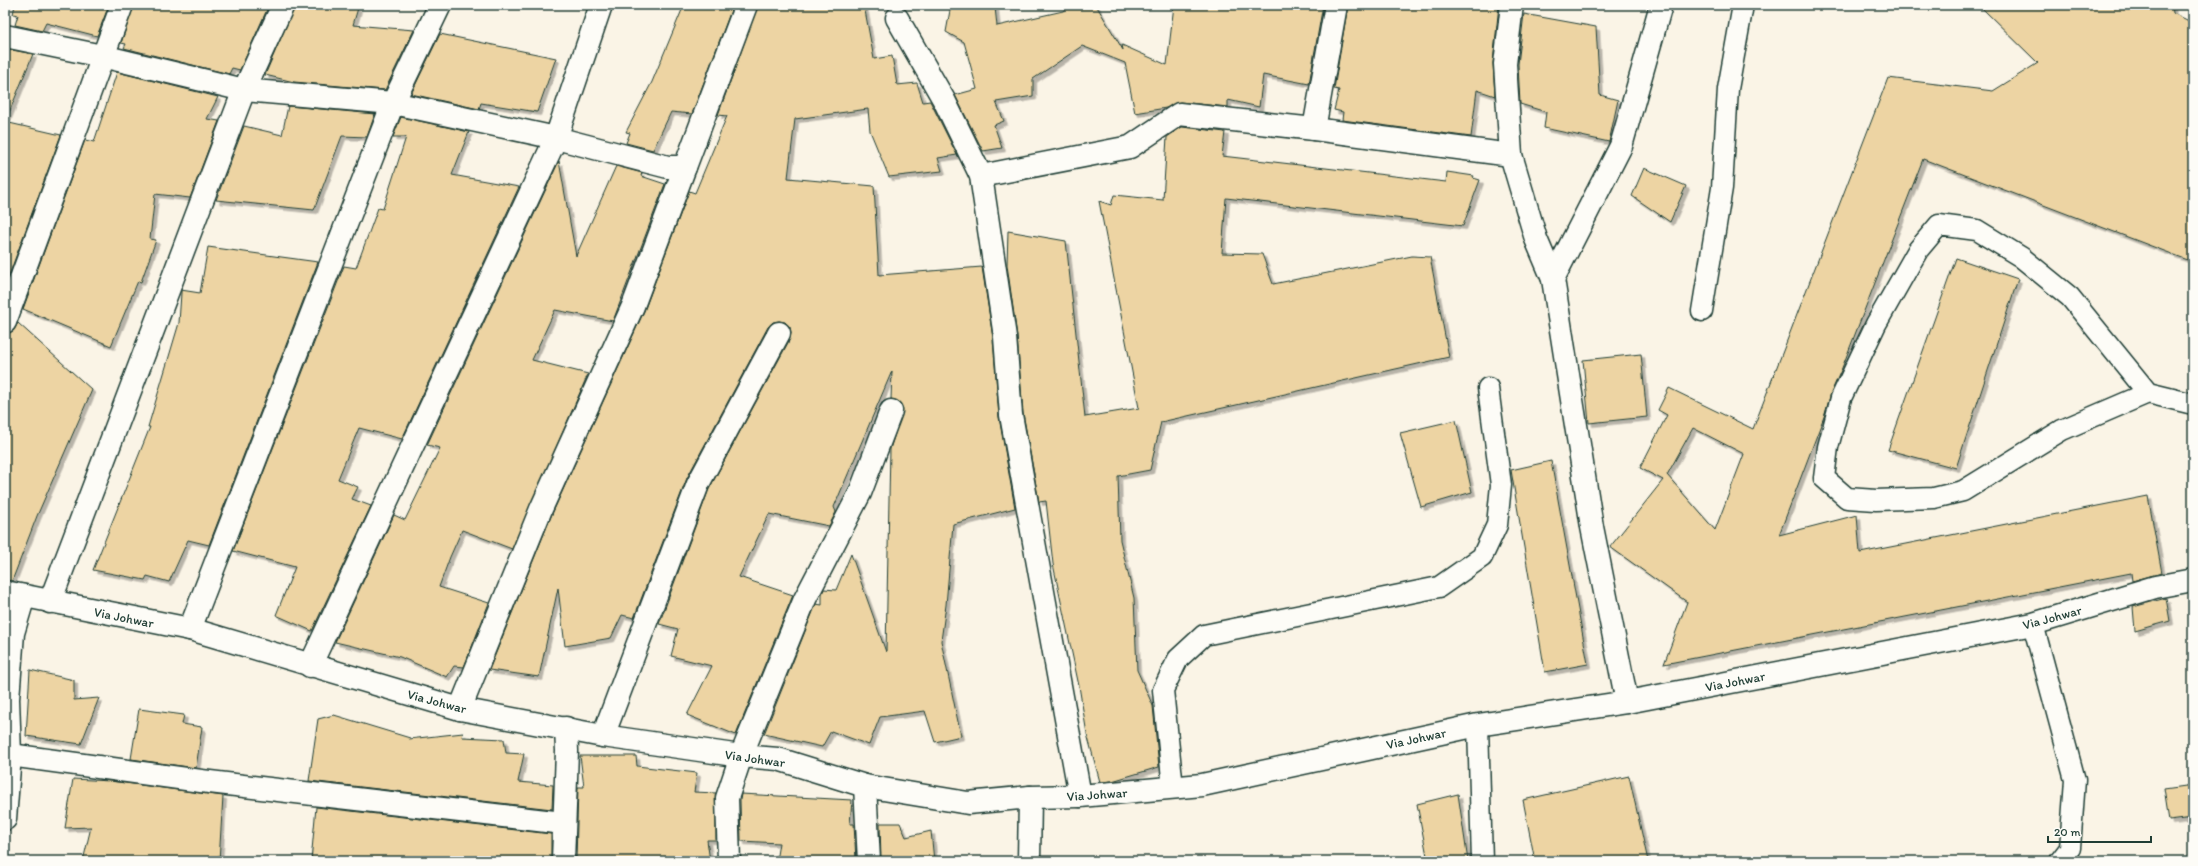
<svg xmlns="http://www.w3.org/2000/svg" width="2198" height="866" font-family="Itim,sans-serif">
  <defs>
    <filter id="shadow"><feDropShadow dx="3.5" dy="3.5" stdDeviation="0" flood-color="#0004"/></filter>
  </defs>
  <rect width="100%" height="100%" fill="#faf4e6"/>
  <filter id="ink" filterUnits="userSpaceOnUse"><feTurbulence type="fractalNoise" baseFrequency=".025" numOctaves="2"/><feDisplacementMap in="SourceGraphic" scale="8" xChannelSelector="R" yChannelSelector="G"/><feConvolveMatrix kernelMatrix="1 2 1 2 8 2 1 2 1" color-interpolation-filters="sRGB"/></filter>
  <g filter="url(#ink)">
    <g fill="#edd4a3" stroke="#1f3d34" fill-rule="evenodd" filter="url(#shadow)">
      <polygon points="15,5 109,5 97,36 46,23 42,31 15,25 18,15 13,14"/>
      <polygon points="134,5 269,5 240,70 232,68 229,74 124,48 126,44 121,43"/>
      <polygon points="295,5 342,5 358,8 353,25 414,30 385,90 294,82 265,75"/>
      <polygon points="684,5 733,5 692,114 671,112 653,150 626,143 630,133 626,132 652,82"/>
      <polygon points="758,5 864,5 874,59 892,56 897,85 917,83 923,102 930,101 957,155 938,158 942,171 889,177 870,131 868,109 795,119 788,178 874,186 879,275 982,267 993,338 999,417 1015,508 953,524 946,605 941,641 961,736 935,742 925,711 880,717 869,745 831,731 822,747 764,734 816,604 822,605 822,594 824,589 836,590 851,554 886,652 890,449 903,409 900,403 891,399 892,371 834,507 836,512 829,526 769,514 739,577 793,595 736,735 687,715 712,666 671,656 678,629 659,624 709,489 790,339 791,333 790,327 785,322 779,321 773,322 768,327 687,478 634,618 622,615 611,638 565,646 558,588 539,677 489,670 552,514 644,311 689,191 695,193 727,116 718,115"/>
      <polygon points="951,5 995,7 997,26 1063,11 1071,5 1096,5 1123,50 1122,45 1167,65 1174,5 1323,5 1309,84 1263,75 1259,107 1228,100 1228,107 1180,102 1166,108 1135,113 1125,63 1082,46 1033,79 1033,96 996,102 1004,121 994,125 1002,148 983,151 955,95 977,89 964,42 946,32"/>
      <polygon points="1348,5 1499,5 1493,63 1495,96 1477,90 1471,137 1342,120 1343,112 1334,110 1339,90 1334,89"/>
      <path d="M1979 5H2172L2173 13 2193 23V262L1923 159 1842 368 1831 393 1825 414 1779 535 1857 515 1860 553 2148 496 2162 573 2132 581 2131 573 1664 664 1687 602 1610 547 1663 480 1640 468 1667 415 1658 410 1669 388 1753 429 1888 78 1993 91 2038 63ZM1693 428 1744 454 1715 530 1667 475Z"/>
      <polygon points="1524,14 1596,27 1600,95 1618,100 1609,142 1544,128 1546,112 1520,104 1518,64"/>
      <polygon points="440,34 556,58 537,112 481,103 479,109 411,94"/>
      <polygon points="7,49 33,54 6,120 5,55"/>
      <polygon points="117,72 218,97 207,119 219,121 190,198 155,194 150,239 156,240 141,282 138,281 111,346 23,309 85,140 94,142"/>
      <polygon points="288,106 375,114 367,137 342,136 314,210 216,200 244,126 282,135"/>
      <polygon points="401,117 469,132 452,175 519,187 402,439 359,428 338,479 358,487 352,499 371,506 312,631 276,615 295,567 233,551 344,266 356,268 378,208 383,209 406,137 393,137"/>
      <polygon points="5,122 61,135 5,286"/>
      <polygon points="1182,127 1225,132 1222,156 1446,182 1447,172 1474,176 1473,178 1480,180 1463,226 1226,198 1222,253 1262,254 1273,284 1412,256 1430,257 1449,357 1161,422 1150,470 1118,476 1120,540 1134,598 1137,670 1153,706 1159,767 1112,781 1100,782 1087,734 1079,686 1053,564 1046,501 1039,502 1023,413 1017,336 1007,265 1008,231 1066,241 1085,417 1139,408 1099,201 1111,205 1114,195 1163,200 1167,137"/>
      <polygon points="559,161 576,256 616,166 642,173 641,176 665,184 613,321 555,310 532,360 588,374 512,549 462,530 450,557 439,587 489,603 464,667 454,666 447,677 400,657 335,642 394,515 405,520 440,448 427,445"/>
      <polygon points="1644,168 1686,186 1670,222 1632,196"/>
      <polygon points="208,247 318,262 209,545 188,540 169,582 147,576 145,580 93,570 150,427 148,427 179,323 181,293 181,290 200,293"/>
      <polygon points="1956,258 2018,279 1956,468 1888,450"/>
      <polygon points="18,323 92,390 37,516 12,581 5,580 5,334 13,331"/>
      <polygon points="1641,354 1647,417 1589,423 1583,360"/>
      <polygon points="1456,420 1472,492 1421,507 1400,433"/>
      <polygon points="1551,461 1588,664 1545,672 1511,470"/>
      <polygon points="2166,598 2170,621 2135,631 2133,607"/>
      <polygon points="30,670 74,680 74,700 99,698 81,744 26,736"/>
      <polygon points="139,709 184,715 182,724 202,727 196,768 131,759"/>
      <polygon points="334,715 410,738 409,739 463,733 462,737 504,739 506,753 524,754 518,782 553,785 552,809 309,781 318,719"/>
      <polygon points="580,756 636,756 637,766 697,773 694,792 716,793 716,840 707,840 710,861 576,861 578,787 584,787"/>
      <polygon points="1629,776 1648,861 1535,861 1523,800"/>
      <polygon points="73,779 110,781 223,796 219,861 83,861 91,827 65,828"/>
      <polygon points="2193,785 2193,818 2169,821 2164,789"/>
      <polygon points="741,794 852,800 850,824 854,824 856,861 776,861 779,843 741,841 740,800"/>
      <polygon points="1458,794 1468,861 1428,861 1417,804"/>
      <polygon points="316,807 551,834 551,861 311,861"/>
      <polygon points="880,823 900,823 906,837 931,831 934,861 881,861"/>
    </g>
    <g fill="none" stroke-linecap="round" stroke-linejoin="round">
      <g stroke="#1f3d34" stroke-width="23">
        <g id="lane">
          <polyline points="1702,311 1722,188 1728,89 1743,5"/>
          <polyline points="2148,393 2070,297 2021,257 1977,230 1939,225 1918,250 1876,324 1841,398 1828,447 1824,478 1847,498 1876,500 1934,498 1963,491 2062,430 2148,393 2193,404"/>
          <polyline points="2033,624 2075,780 2070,848 2060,861"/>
          <polyline points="1478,725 1482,861"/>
          <polyline points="1173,788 1163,690 1178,659 1204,635 1439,587 1482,557 1497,525 1501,485 1488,388"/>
        </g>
      </g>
      <g stroke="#1f3d34" stroke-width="25">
        <g id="street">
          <polyline points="1512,5 1505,64 1511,155 1536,239 1553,279 1592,527 1627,702"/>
          <polyline points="897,18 944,100 981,176 1005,337 1011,415 1080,796"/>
          <polyline points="5,36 102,56 244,90 393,103 556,138 668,167 685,167 746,5"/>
          <polyline points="1314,129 1336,5"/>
          <polyline points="981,176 1130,147 1179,114 1314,129 1511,155"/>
          <polyline points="1553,279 1621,146 1661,5"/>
          <polyline points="5,322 122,5"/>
          <polyline points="50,602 244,90 283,5"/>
          <polyline points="190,629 393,103 440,5"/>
          <polyline points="310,666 556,138 601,5"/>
          <polyline points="460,709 541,509 633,306 685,167"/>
          <polyline points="603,736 698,484 779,333"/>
          <polyline points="10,755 201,781 563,823"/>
          <polyline points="865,786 869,861"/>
          <polyline points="5,819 10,755 8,699 13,633 24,596"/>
          <polyline points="563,861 567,751 566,728"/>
          <polyline points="729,861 727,798 741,756 805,599 860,493 891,411"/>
          <polyline points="1029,861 1030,797"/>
        </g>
      </g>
      <g stroke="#1f3d34" stroke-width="25">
        <polyline id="secondary" points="5,592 190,629 460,709 603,736 741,756 778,759 865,786 968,803 1030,797 1080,796 1202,785 1478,725 1627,702 2033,624 2155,587 2193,580"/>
      </g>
      <use href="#lane" stroke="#fdfcf7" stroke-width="20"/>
      <use href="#street" stroke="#fdfcf7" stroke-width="22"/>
      <use href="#secondary" stroke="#fdfcf7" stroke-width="22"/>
    </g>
  </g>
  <g text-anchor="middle" stroke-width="3" stroke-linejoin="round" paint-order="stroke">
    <g font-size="13" fill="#1f3d34" stroke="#fdfcf7">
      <text transform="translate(124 617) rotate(11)" y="5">Via Johwar</text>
      <text transform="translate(2052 617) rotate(-15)" y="5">Via Johwar</text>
      <text transform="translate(1735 681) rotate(-11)" y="5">Via Johwar</text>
      <text transform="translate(437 701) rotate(15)" y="5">Via Johwar</text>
      <text transform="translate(1416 738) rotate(-12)" y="5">Via Johwar</text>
      <text transform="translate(755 758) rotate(8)" y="5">Via Johwar</text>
      <text transform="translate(1097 794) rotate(-4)" y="5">Via Johwar</text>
    </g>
  </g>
  <rect width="2198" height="866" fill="none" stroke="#fdfcf7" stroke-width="20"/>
  <rect x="10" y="10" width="2178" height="846" fill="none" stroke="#1f3d34" stroke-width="1.5" filter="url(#ink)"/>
  <path d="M2048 836v6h103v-6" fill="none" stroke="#1f3d34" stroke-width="2"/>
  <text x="2054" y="836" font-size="12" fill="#1f3d34" stroke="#fdfcf7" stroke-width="3" paint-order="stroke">20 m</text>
</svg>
